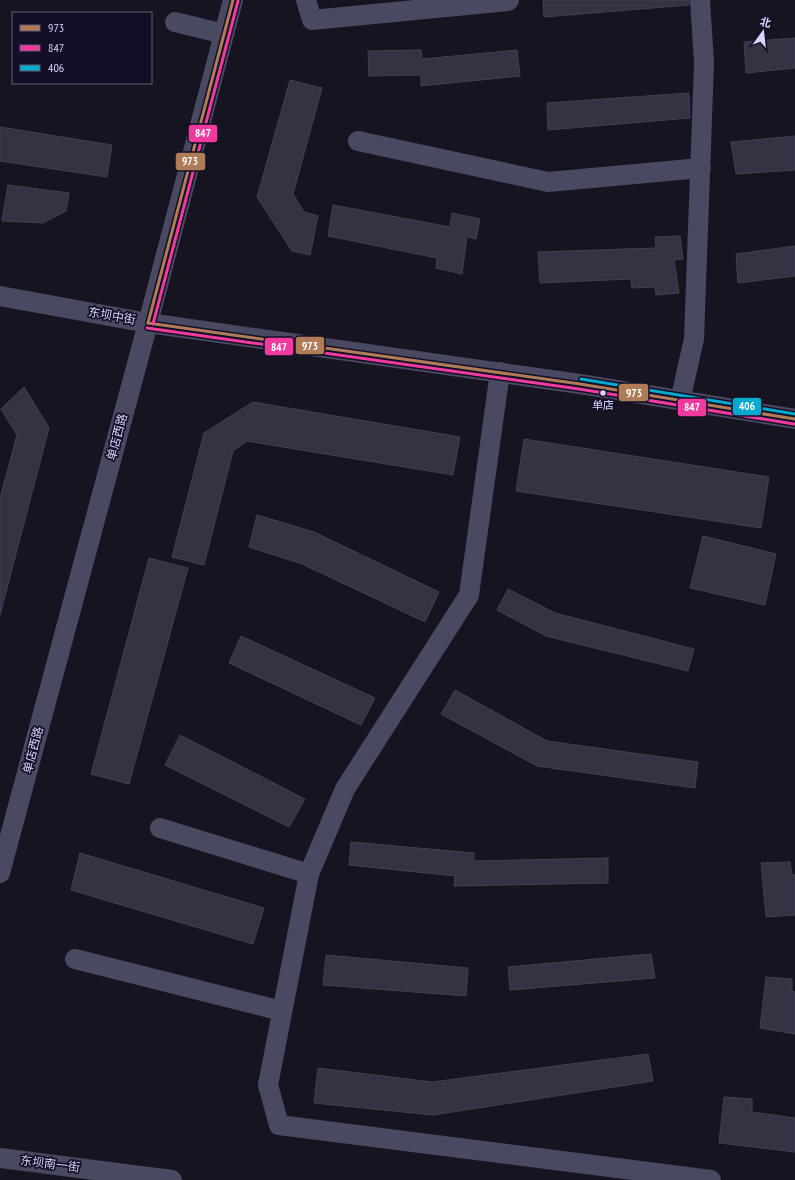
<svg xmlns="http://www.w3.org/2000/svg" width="795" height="1180" font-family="'PT Sans Narrow','Noto Sans SC',sans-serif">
  <rect width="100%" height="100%" fill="#161421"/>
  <g fill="#343243" stroke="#433f54">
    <polygon points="543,0 689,0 689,5 544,17"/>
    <polygon points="795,38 795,68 746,73 744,42"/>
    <polygon points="421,50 422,59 517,50 520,76 421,86 421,75 369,76 368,51"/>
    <polygon points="290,80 322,88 293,194 304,212 318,216 310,255 292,251 257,197"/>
    <polygon points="689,93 690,118 548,130 547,103"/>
    <polygon points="0,127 112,145 107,177 0,161"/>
    <polygon points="795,136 795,170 736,174 731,142"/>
    <polygon points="8,185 69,193 66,211 43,223 2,221"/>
    <polygon points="333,205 450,227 452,213 480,219 476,239 467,237 462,274 436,268 437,258 328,236"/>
    <polygon points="680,236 683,259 674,260 679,293 656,295 655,287 632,288 631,279 540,283 538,252 656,248 655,237"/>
    <polygon points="795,246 795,276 738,283 736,254"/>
    <polygon points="24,387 49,428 0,615 0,498 17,435 1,409"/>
    <polygon points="253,402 460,437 453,475 247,441 233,451 204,565 172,557 204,433"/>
    <polygon points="524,439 769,477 761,528 516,491"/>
    <polygon points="257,515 314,532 439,592 425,622 302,564 249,547"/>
    <polygon points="703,536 776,554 765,605 690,588"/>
    <polygon points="149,558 188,568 129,784 91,774"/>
    <polygon points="508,589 555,613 694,649 688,671 546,636 497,610"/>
    <polygon points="241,636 375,698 361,725 229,663"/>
    <polygon points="455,690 547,741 698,762 695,788 537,766 441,714"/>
    <polygon points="180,735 305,799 289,827 165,765"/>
    <polygon points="351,842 474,853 474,861 608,858 608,883 454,886 455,876 349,865"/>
    <polygon points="80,853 264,908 253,944 71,890"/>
    <polygon points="790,862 792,875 795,875 795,915 766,917 761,863"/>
    <polygon points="651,954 655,978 510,990 508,967"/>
    <polygon points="326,955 468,968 466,996 323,985"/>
    <polygon points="766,977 792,979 792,991 795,992 795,1034 760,1028"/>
    <polygon points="648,1054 653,1081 433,1115 314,1103 318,1068 432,1082"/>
    <polygon points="724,1097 752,1099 752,1112 795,1118 795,1152 719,1143"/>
  </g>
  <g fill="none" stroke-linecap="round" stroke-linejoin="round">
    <g stroke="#4a4962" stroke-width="20">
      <polyline points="306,0 312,20 508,1 509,0"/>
      <polyline points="175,22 224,34"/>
      <polyline points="358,141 548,182 701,168"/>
      <polyline points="0,296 148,323 580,384 795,419"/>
      <polyline points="500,372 469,595 345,789 309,874 268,1085 279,1125 711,1180"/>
      <polyline points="680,401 694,339 704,63 700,0"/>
      <polyline points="160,828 309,874"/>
      <polyline points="0,873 148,323 233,0"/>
      <polyline points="75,959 282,1011"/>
      <polyline points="0,1158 172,1180"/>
    </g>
    <g stroke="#130f26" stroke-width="6">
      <g id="bus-1">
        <polyline points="148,323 580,384 795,419"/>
        <polyline points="148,323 233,0"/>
      </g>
    </g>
    <g stroke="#130f26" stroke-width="6">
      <g id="bus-2">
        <polyline points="153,324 238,1"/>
        <polyline points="147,328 579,389 794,424"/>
      </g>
    </g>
    <g stroke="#130f26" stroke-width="6">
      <polyline id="bus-3" points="581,379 795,414"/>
    </g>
    <use href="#bus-1" stroke="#b07c57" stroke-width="3"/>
    <use href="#bus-2" stroke="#f13a9d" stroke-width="3"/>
    <use href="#bus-3" stroke="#00a9ce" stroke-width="3"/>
  </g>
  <circle fill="#d9d4ff" stroke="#130f26" stroke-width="1.5" cx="603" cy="393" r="3.5"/>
  <g text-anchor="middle" stroke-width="3.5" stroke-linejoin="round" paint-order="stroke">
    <g font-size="11" fill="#d9d4ff" stroke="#130f26">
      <text x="603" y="409">单店</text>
    </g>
    <g font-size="12" fill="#d9d4ff" stroke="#130f26">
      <text transform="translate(112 316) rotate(10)" y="4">东坝中街</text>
      <text transform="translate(117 437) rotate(-75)" y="4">单店西路</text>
      <text transform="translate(33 750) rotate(-75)" y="4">单店西路</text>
      <text transform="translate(50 1164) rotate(7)" y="4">东坝南一街</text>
    </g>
  </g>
  <g stroke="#130f26" stroke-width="1.5">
    <rect x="188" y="124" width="30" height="19" rx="4" fill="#f13a9d"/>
    <rect x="175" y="152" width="31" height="19" rx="4" fill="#b07c57"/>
    <rect x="295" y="336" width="30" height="19" rx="4" fill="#b07c57"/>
    <rect x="264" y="337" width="30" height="19" rx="4" fill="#f13a9d"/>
    <rect x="618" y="383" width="31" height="19" rx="4" fill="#b07c57"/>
    <rect x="732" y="397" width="30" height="19" rx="4" fill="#00a9ce"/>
    <rect x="677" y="398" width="30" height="19" rx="4" fill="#f13a9d"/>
  </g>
  <g font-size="11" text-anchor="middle" font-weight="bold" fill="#fff">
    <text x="203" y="137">847</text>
    <text x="190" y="165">973</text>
    <text x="310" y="350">973</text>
    <text x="279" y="351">847</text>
    <text x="634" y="397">973</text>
    <text x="747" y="410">406</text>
    <text x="692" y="411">847</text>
  </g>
  <rect x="12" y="12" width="140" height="72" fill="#130f26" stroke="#625e7d"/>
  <rect x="20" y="25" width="20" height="6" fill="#b07c57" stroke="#625e7d"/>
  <text x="48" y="32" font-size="12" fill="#d9d4ff">973</text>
  <rect x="20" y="45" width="20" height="6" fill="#f13a9d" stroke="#625e7d"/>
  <text x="48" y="52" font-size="12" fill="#d9d4ff">847</text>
  <rect x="20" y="65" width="20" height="6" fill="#00a9ce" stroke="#625e7d"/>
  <text x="48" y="72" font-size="12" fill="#d9d4ff">406</text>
  <g transform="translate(763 32) rotate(15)" stroke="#130f26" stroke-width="3" paint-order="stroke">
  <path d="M0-3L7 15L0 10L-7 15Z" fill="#d9d4ff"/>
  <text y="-6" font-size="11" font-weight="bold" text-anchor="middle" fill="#d9d4ff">北</text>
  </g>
</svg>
